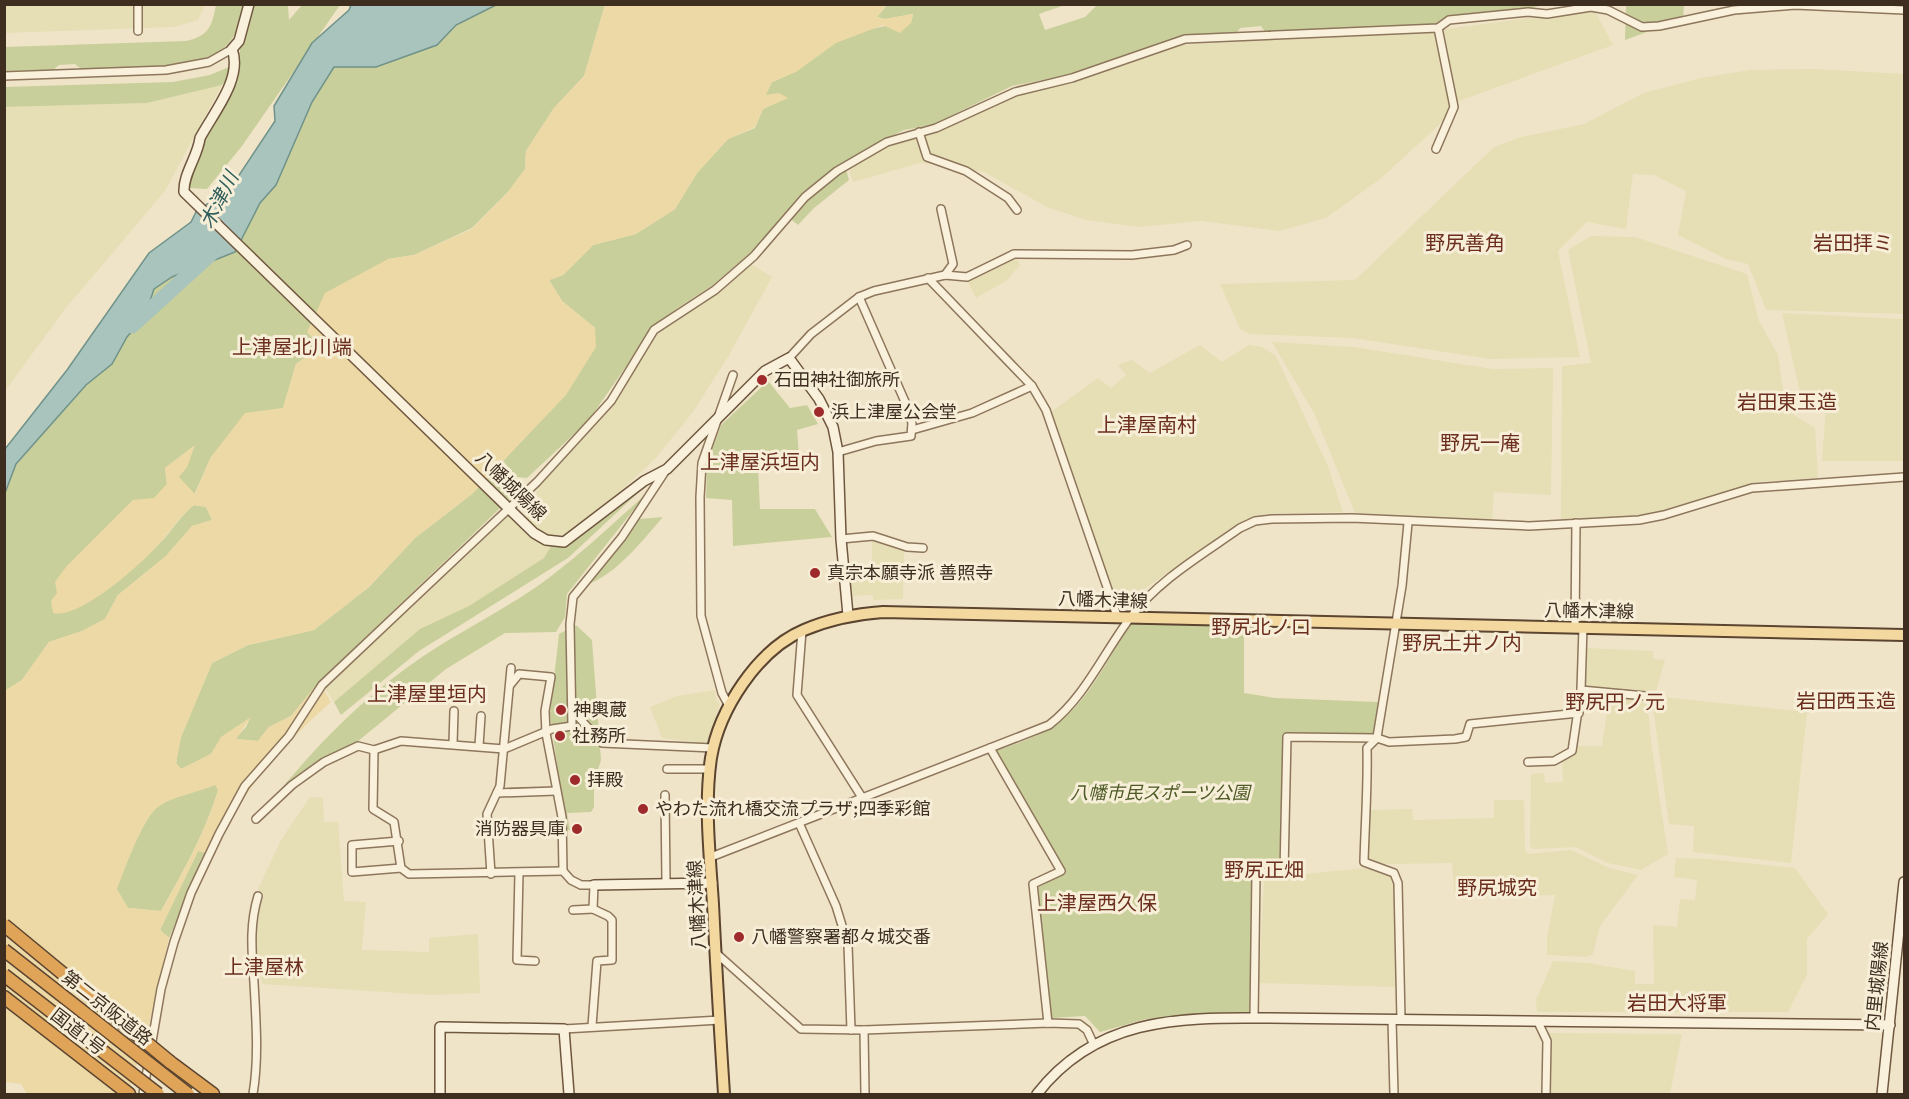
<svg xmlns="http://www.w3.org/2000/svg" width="1909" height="1099" font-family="'Source Serif 4','Noto Sans JP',serif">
  <rect width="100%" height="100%" fill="#f0e4c8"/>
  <g fill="#e6deb5">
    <polygon points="4,5 205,5 198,20 174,27 5,33"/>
    <polygon points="1594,9 1613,45 1459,101 1439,125 1379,180 1326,218 1279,231 1201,221 1138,227 1086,220 1047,207 984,172 932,164 920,163 853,182 849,170 863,153 897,135 926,130 1021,93 1056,87 1167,46 1440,30"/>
    <polygon points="1814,69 1904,74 1904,314 1766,310 1748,264 1726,259 1678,235 1686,191 1654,175 1633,174 1626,229 1587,222 1558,251 1580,357 1490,359 1353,338 1249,334 1240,329 1220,284 1355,280 1494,147 1521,137 1584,124 1644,93 1701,78 1750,70"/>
    <polygon points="222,85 165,191 65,309 5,391 5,107 147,103"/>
    <polygon points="1591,236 1635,237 1747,274 1759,321 1778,355 1786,410 1815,428 1818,478 1757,482 1643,516 1561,519 1562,366 1591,363 1568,250"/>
    <polygon points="1015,256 1020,265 1006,281 976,298 967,280"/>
    <polygon points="751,264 772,277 729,355 693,412 655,459 601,509 561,540 549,539 526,521 526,513 545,475 600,415 657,330"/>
    <polygon points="1782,313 1904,319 1904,461 1822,461 1826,408 1801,397"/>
    <polygon points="1272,342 1354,347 1493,369 1553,368 1551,495 1494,492 1492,521 1355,513 1314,413"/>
    <polygon points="1200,345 1222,362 1249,345 1262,347 1276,356 1328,466 1343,512 1265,514 1246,519 1118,607 1051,412 1098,378 1111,388 1126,375 1118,365 1132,360 1150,373"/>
    <polygon points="501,513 513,514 552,545 550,551 544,558 469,606 419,630 334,702 321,682"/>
    <polygon points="872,538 904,548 903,599 873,600 873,595 850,596 849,571 872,570"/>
    <polygon points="1585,648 1653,651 1653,659 1665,660 1655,694 1588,689 1585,687"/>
    <polygon points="715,690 716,700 720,704 707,744 662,738 650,707 677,696"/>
    <polygon points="1591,694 1647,700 1652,749 1668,854 1641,870 1608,863 1576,847 1534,849 1530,846 1531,774 1544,773 1545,783 1563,782 1562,760 1572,755 1578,746 1602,746 1608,705 1590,702"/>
    <polygon points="1663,697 1807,712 1791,863 1693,852 1694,826 1669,824 1653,707"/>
    <polygon points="310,797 323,798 324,822 338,822 344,901 366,902 362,950 429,952 429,938 478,934 480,993 431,995 262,984 254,943 258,913 264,896 258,889 281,840"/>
    <polygon points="1494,800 1524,800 1525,849 1528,854 1571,850 1609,868 1638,875 1600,926 1593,954 1587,957 1547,955 1547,938 1555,895 1455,898 1452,863 1388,864 1367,861 1368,810 1412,809 1413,820 1494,818"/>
    <polygon points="1676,858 1709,859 1795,868 1828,914 1807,939 1807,975 1788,1012 1537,1012 1536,1000 1553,961 1588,963 1635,971 1635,984 1654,984 1653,925 1677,927 1680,899 1695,900 1697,880 1674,877"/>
    <polygon points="1365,868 1392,877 1395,886 1397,987 1259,983 1264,878"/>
    <polygon points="1545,1033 1682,1034 1670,1094 1547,1094 1550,1052"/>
  </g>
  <g fill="#c9cf9b">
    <path d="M216 5H245C241 20 238 34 226 46 198 73 118 67 81 69L75 64 59 65 53 70 5 71 4 47 186 41C209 36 212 26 216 5Z"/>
    <polygon points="253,5 288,5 289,20 302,5 340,5 242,146 207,189 188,188 202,149 202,137 238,70 240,49"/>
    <path d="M496 5H605L584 76 554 108 526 151 525 169 508 192 472 228 414 255 388 259 321 347 296 364 283 408 255 413 224 442 211 457 194 495 178 477 187 467 194 446 165 468 167 484 154 499 87 603C113 585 137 566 160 543 173 530 179 517 194 505L206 507 212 520 192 526 166 556 118 595 105 619 82 631 49 642 22 680 5 691 4 493 16 465 86 385 112 364 127 337 145 316 154 289 172 277 235 251 260 203 276 185 312 102 334 67H376L437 45 456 25Z"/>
    <path d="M887 5H1065L1039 14 1045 30 1085 17 1097 5H1547L1534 7 1520 15 1461 16 1442 25 1266 33 1261 26 1240 28 1236 34 1184 36 1077 73 1012 86 932 125 904 130 865 149 846 169 849 180 814 208 798 225 787 216 759 245 713 285 676 309 648 335 588 421 527 478 517 477 503 461 515 448 595 328 562 301 549 280 563 275 593 245 636 234 675 209 697 173 728 139 755 128 763 109 787 98 765 95 772 82C800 71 811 58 835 43 858 30 885 25 911 23L913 14 885 19 877 17Z"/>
    <polygon points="1626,5 1684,5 1683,19 1625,40"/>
    <polygon points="229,67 229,77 222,85 147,103 5,107 4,87 173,82 210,75"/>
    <polygon points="768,381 790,408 807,405 818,424 797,430 799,455 758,467 760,509 815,509 832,537 733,546 732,500 706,498 707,464 721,425"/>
    <polygon points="499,466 520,489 319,682 291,716 269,727 258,741 235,739 246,727 250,718 222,737 211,754 181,769 176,763 181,737 212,663 248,645 314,630 369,587 415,538 472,494"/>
    <polygon points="653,479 568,558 419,651 341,715 334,702 420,629 469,606 544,558 552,545"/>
    <path d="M647 493 567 594 565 617 556 632 505 633 446 669 357 742 323 760 274 798C316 745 366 695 422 657 464 629 510 607 550 577 584 551 615 522 647 493Z"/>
    <path d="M663 517C641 542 617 574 586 585L639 519Z"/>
    <path d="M1131 622 1244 626V693L1275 698 1378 702 1374 735 1284 733 1279 867 1254 869 1249 1012 1146 1019 1100 1032 1085 1016 1051 1018 1037 888 1066 872 996 751C1014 744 1035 738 1051 728 1088 704 1108 658 1131 622Z"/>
    <polygon points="576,625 592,640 601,760 594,783 594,807 591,812 567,813 570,830 566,830 550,714 559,634"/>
    <path d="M216 784 218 790C206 831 182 874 161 911L128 908 116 889C124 871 143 816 159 806 176 794 197 793 216 784Z"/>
    <polygon points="198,851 206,853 169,938 160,930"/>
  </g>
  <path fill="#ecd9a5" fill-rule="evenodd" d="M887 4 877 17 885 19 913 14 911 23 900 33 883 25 836 43 796 72 772 82 766 95 779 93 788 98 763 109 755 127 728 139 697 173 675 209 636 234 593 245 563 275 549 280 562 301 595 328 596 347 566 395 472 494 415 538 369 587 314 630 248 645 212 663 181 737 176 763 181 769 211 754 221 737 251 717 236 739 258 741 269 727 291 716 319 682 331 702C277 750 244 789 212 854L198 851 160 930 169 938 150 1020 128 1094H27L21 1084 5 1082 4 691 22 680 49 642 82 631 105 619 118 595 166 556 192 526 212 520 206 507 194 505C181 515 174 526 163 539 147 560 80 620 53 613L51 601 57 593 55 582 66 567 133 500 154 498 167 484 165 468 195 445 187 467 179 477 195 494 211 457 245 413 283 408 296 364 321 347 307 332 325 293 388 259 414 255 472 229 508 192 525 169 526 151 554 108 584 76 605 5ZM215 785 218 790C207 829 182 875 161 911L128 908 117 889C124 871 143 816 159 806 176 795 197 793 215 785Z"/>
  <polygon fill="#a9c4bc" stroke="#6f938a" stroke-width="1.5" points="351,5 496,5 456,25 437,45 376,67 334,67 312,102 276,185 260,203 235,252 172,277 154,289 145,316 127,337 112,364 86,385 16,464 5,493 5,449 67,370 149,253 191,222 197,210 228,192 275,121 274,106 312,43 349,10"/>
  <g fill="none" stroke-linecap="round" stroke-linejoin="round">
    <polyline stroke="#a9c4bc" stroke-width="15" points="132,326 212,253"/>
    <g stroke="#8d765c" stroke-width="10">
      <g id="street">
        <polyline points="138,4 138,31"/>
        <polyline points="4,76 166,70 209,62 232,49"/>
        <polyline points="919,132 927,157 966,171 1008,198 1017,210"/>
        <polyline points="1436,149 1454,107 1438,28"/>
        <polyline points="941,209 953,264 945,275"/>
        <polyline points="928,278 1032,386 1046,410 1117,616"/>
        <polyline points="789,358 811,334 859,297 874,291 945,275 967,277 1014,254 1132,255 1174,250 1187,245"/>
        <polyline points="912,430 972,413 1032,386"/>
        <polyline points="838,452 876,441 911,436 912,423 906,404 859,297"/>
        <polyline points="841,539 873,536 907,547 923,548"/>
        <polyline points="1575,627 1576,523"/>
        <polyline points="1583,627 1581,690 1656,697"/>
        <polyline points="802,631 797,695 863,799"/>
        <polyline points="510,685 519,674 551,677 545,711 546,733 562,817 563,871 571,880 581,885 594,885 593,909 608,916 612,920 612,960 597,961 592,1026"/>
        <polyline points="728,704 722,693 701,616 700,497 702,463 733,375"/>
        <polyline points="573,711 602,743 713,748"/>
        <polyline points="453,744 454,711"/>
        <polyline points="479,746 481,716"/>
        <polyline points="990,748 1061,871 1033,884 1048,1023"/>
        <polyline points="374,750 373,809 394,822 401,868 409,874 563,871"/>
        <polyline points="1528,762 1554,761 1572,751 1581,690"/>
        <polyline points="667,769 710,769"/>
        <polyline points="497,793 556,791"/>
        <polyline points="665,795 666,882"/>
        <polyline points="256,819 292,785 324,762 358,746 374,750 401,741 504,749 552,729 572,726 570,624 573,597 622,537 666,470"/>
        <polyline points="799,823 836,906 848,945 851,1030"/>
        <polyline points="399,841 352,845 352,872 401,868"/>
        <path d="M711 857 1049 725C1085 697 1103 654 1130 618 1158 580 1202 555 1240 528L1255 521 1272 519 1352 518 1529 526 1639 520 1664 515 1752 488 1904 477"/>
        <polyline points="519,873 517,960 535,961"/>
        <polyline points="491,874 487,814 500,786 511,668"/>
        <polyline points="573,910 593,909"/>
        <polyline points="716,953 801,1029 864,1030 1048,1023 1079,1024 1087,1030 1093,1043"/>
        <polyline points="1254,1018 1256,873 1284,871 1287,737 1377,738 1389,742 1455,739 1466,737 1470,724 1579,713"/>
        <polyline points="1392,1020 1394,1094"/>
        <path d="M1401 1020 1398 883 1394 873 1364 862C1365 824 1368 786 1367 748L1377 738 1378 731 1402 586 1408 523"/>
        <polyline points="1538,1022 1547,1041 1546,1094"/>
        <polyline points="564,1029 720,1020"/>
        <polyline points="864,1030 865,1094"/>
        <polyline points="143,1094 161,989 174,942 191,893 219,834 245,786 289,736 322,685 537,482 611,401 654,330 715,290 754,256 805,197 837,171 887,142 936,128 1015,92 1072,78 1185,39 1438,28 1449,20 1528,12 1547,14 1591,7 1608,10 1642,27 1659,26 1734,10 1795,5 1904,10"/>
        <path d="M253 1094C259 1059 256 1019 254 983 252 952 249 926 258 896"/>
      </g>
    </g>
    <g stroke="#6f573f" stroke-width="12">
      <g id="secondary">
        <path d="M249 4 239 41 232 49C243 78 214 112 200 138 198 156 183 174 184 192L534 533 546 540 564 542 644 481 667 469 765 371 789 358 819 399 833 427 838 452 841 539 848 615"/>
        <polyline points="594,885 712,883"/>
        <polyline points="440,1094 440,1027 564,1029 569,1094"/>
        <path d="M1037 1094C1095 1019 1176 1017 1264 1018L1890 1025"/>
        <polyline points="1882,1094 1904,882"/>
      </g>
    </g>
    <g stroke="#5b4430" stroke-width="14">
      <path id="primary" d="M724 1094C720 1031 716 967 713 904 710 857 704 805 711 758 719 710 757 650 804 630 830 619 855 614 883 612L1904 635"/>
    </g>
    <g stroke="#5b4430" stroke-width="15">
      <g id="highway">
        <polyline points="4,997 129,1094"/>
        <polyline points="170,1062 213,1094"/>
      </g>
    </g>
    <use href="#street" stroke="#faf1dc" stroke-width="7"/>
    <use href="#secondary" stroke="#faf1dc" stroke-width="9"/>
    <use href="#primary" stroke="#f3d9a0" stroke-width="10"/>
    <use href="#highway" stroke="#e0a458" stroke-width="12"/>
    <g stroke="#5b4430" stroke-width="15" stroke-linecap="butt">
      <g id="highway-bridge">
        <polyline points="4,925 170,1062"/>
        <polyline points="4,950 188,1094"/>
        <polyline points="4,975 158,1094"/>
      </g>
    </g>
    <use href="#highway-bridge" stroke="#e0a458" stroke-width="12"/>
  </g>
  <g fill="#9e2a2b" stroke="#f7eed8" stroke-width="2">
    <circle cx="762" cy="380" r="6"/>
    <circle cx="819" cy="412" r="6"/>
    <circle cx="815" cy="573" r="6"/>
    <circle cx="561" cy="710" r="6"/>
    <circle cx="560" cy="736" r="6"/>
    <circle cx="575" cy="780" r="6"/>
    <circle cx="643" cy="809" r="6"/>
    <circle cx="577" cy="829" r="6"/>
    <circle cx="739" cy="937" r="6"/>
  </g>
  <g text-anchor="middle" stroke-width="6" stroke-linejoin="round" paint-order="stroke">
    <g font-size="18" fill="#3d2e20" stroke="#f7eed8" text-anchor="start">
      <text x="774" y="386">石田神社御旅所</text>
      <text x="831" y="418">浜上津屋公会堂</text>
      <text x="827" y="579">真宗本願寺派 善照寺</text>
      <text x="573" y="716">神輿蔵</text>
      <text x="572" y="742">社務所</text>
      <text x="587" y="786">拝殿</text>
      <text x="655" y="815">やわた流れ橋交流プラザ;四季彩館</text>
      <text x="565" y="835" text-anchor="end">消防器具庫</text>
      <text x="751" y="943">八幡警察署都々城交番</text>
    </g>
    <g font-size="18" fill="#3d2e20" stroke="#f7eed8">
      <text transform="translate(511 486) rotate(44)" y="6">八幡城陽線</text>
      <text transform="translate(1103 600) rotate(2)" y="6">八幡木津線</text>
      <text transform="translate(1589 611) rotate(1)" y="6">八幡木津線</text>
      <text transform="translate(697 905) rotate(-93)" y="6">八幡木津線</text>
      <text transform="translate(1877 986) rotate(-84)" y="6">内里城陽線</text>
      <text transform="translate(107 1008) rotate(38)" y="6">第二京阪道路</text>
      <text transform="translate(78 1032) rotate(38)" y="6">国道1号</text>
    </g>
    <g font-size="18" font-style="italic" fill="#4d5a26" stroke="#f7eed8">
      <text x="1160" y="799">八幡市民スポーツ公園</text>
    </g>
    <g font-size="20" font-style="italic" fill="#2f5d5a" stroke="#f7eed8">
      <text transform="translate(219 200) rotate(-63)" y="7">木津川</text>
    </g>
    <g font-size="20" fill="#6b2e1e" stroke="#f7eed8">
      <text x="1465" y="250">野尻善角</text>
      <text x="1853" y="250">岩田拝ミ</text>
      <text x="292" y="354">上津屋北川端</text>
      <text x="1787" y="409">岩田東玉造</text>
      <text x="1147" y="432">上津屋南村</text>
      <text x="1480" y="450">野尻一庵</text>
      <text x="760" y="469">上津屋浜垣内</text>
      <text x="1261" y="634">野尻北ノ口</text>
      <text x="1462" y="650">野尻土井ノ内</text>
      <text x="427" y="701">上津屋里垣内</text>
      <text x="1846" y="708">岩田西玉造</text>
      <text x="1615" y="709">野尻円ノ元</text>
      <text x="1264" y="877">野尻正畑</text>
      <text x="1497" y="895">野尻城究</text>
      <text x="1097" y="910">上津屋西久保</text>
      <text x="264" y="974">上津屋林</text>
      <text x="1677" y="1010">岩田大将軍</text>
    </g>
  </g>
  <rect width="1909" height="1099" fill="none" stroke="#3d2e20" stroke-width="12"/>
</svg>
